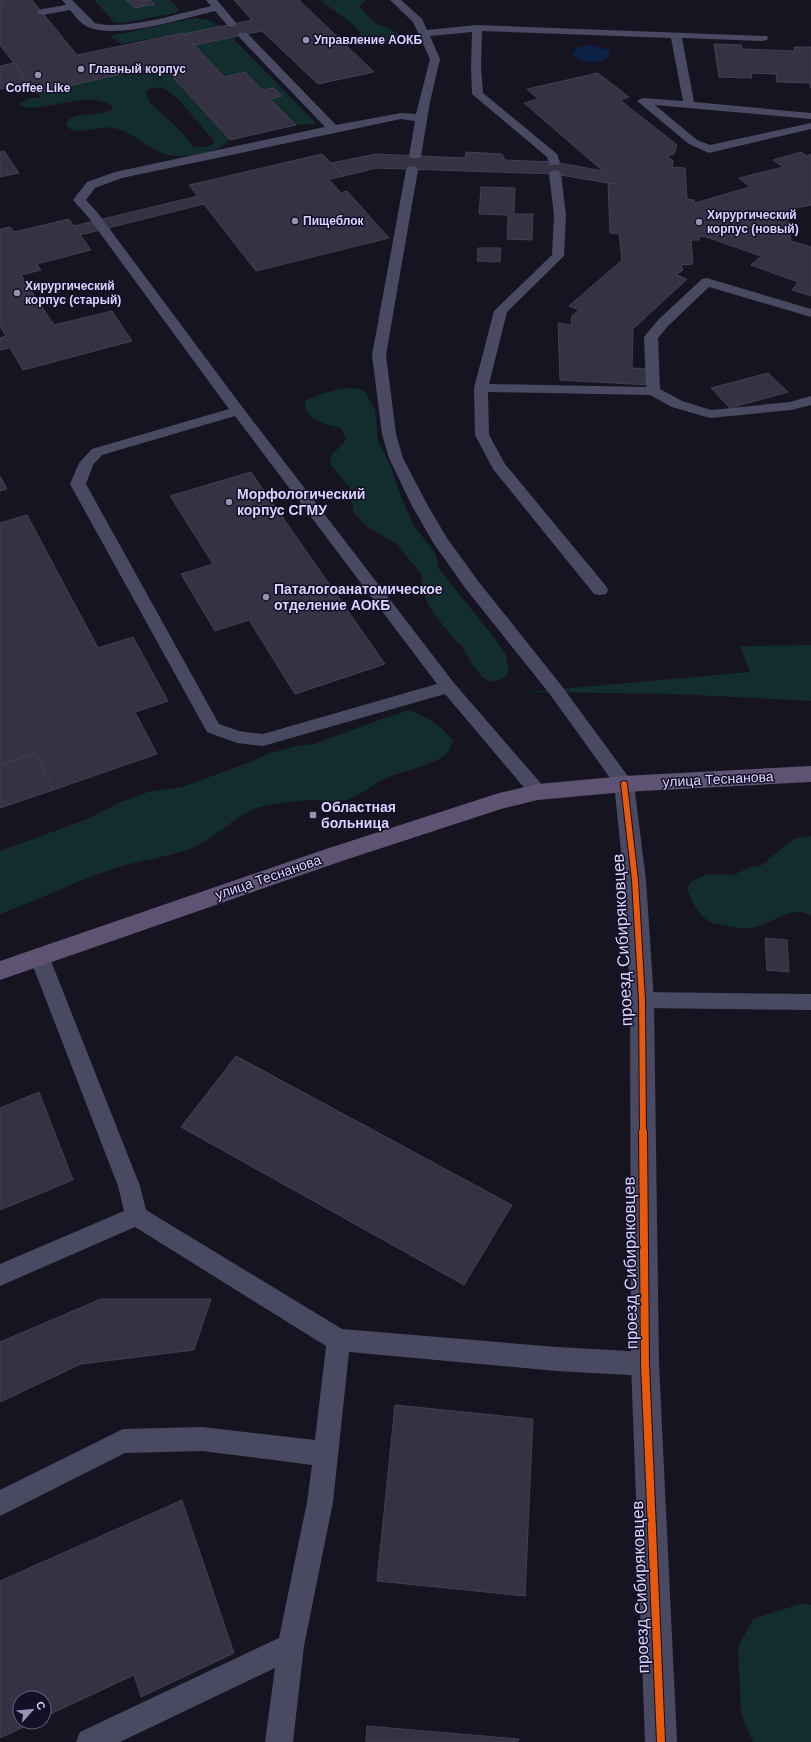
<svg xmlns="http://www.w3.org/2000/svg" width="811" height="1742" font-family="Helvetica,sans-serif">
  <rect width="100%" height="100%" fill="#161421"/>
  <g fill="#132c2d" fill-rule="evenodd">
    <polygon points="94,0 170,0 179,9 176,13 121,23 114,22"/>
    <polygon points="320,0 366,0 359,7 378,25 389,28 401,36 400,42 387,44 365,40 355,26"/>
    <polygon points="195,18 208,20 224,29 317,124 296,125 270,99 281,96 274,88 262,90 245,72 224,77 183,33 121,44 110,36"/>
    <path d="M162 65 229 140C222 148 213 151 203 154 187 157 170 158 155 150 143 143 134 135 121 130 115 128 109 127 103 128 93 128 67 137 66 122 78 110 98 118 112 109V106C88 87 34 118 19 104L28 98H41L37 93ZM160 87 164 88 179 100 214 141V144L205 147H194L176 126 152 105 147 97 146 91 149 89Z"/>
    <path d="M350 388 361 389 366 393 375 410 378 441 391 467 401 497 414 526 435 553 439 569 496 640 506 655 509 671 504 678 493 682 483 678 471 663 463 647 455 641 430 608 424 595 421 574 402 550 395 543 365 525 354 513 349 487 331 465 330 459 333 453 343 444 346 439 341 428C327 425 304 420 305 401 319 394 334 389 350 388Z"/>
    <polygon points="811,645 811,701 675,694 527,692 750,672 740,646"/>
    <path d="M410 710C428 718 441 725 453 741 451 745 449 752 446 754 433 766 401 771 384 779 369 787 354 801 336 802 329 803 321 800 315 800 298 800 280 803 264 806 237 812 218 837 194 847 168 858 141 860 115 868 75 881 39 900 0 914V851L90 818 118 803 148 792 182 787 253 761 267 754 297 746 314 744 382 719Z"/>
    <path d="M811 836V916C796 904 773 922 759 926 747 930 736 928 725 925 720 924 714 924 710 922 699 916 691 900 687 889L690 882 708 874 733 875 751 867 762 865 788 843 796 838Z"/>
    <polygon points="803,1603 811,1605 811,1742 753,1742 741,1714 738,1647 753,1619"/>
  </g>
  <path fill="#0d2144" d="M591 45 608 50 610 55C602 66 582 63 573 55V52L579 47Z"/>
  <g fill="#343243" stroke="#433f54">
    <polygon points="0,0 32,0 77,55 183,33 224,77 245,72 262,90 274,88 282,96 270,99 296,125 230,140 162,65 37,93 0,45"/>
    <polygon points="126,0 150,0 155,4 135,8"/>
    <polygon points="234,0 299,0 374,72 318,84 262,31 194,45 184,34 252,20"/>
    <polygon points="714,44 741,45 742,49 795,51 794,47 811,47 811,88 810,83 777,82 776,74 751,73 752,78 719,77"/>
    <polygon points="13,63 29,83 0,89 0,66"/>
    <polygon points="598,73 629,97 620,100 677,145 674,154 667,156 673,161 672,167 685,168 687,199 694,200 695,203 750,187 739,178 783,167 773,160 801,152 807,156 811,154 811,205 787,210 791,241 811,247 811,296 792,290 798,282 751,265 761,256 706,237 699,236 699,240 691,240 693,264 681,265 683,270 676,275 687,279 633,329 632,368 648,369 649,385 560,380 558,323 571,325 572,316 579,310 569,306 622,260 619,234 610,233 608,183 618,184 524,103 538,99 527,89"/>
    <polygon points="4,151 19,173 0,177 0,152"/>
    <polygon points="466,152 502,154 505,160 554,162 603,171 618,184 608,183 555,174 376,168 344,176 331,163 376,154 465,158"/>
    <polygon points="322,154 344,176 329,179 341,193 347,191 389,238 256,271 189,185"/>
    <polygon points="481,187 515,188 514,214 533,214 532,240 507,239 508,215 479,214"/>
    <polygon points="198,196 204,204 80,235 74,226"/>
    <polygon points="69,219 91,250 37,264 41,270 21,275 54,325 112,311 132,341 23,370 10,348 0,350 0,338 6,336 0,326 0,229 10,227 14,232"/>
    <polygon points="478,248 501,248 500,262 477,261"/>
    <polygon points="768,373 788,392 730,408 711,388"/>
    <polygon points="251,472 385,664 295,694 249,620 215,631 181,574 213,564 170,496"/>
    <polygon points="0,476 7,489 0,491"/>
    <polygon points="27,515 98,648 133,637 168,701 135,712 157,754 53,790 36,753 0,765 0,523"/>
    <polygon points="36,753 53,790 0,808 0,765"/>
    <polygon points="765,938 787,940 789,972 767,970"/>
    <polygon points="236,1056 512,1205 464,1285 181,1127"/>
    <polygon points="39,1092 73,1180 0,1210 0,1108"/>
    <polygon points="101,1299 211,1299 194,1350 81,1364 0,1402 0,1342"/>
    <polygon points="395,1405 533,1419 525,1596 377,1581"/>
    <polygon points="182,1500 234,1653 141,1697 134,1675 44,1717 44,1698 20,1698 20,1722 34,1722 0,1738 0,1581"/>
    <polygon points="367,1726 519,1739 518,1742 366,1742"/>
  </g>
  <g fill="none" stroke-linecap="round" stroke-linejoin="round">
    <g fill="#4a4962" fill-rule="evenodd">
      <path d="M62 0H72L95 23C125 31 180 13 211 6L206 0H217L237 24 232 27 228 26 215 11C185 18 116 40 88 27 81 24 75 16 70 10L42 15 37 12 42 9 66 5Z"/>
      <path d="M390 0H401L422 19 427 30 477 25 767 36 768 38 767 40 763 41 682 38 694 102 811 113V119L655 105 697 140 710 145 811 123V129L709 153 689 144 637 101 643 98 683 101 671 38 482 31 481 67 483 93 557 154 560 162 558 165H550L547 157 472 94 471 67 472 32 430 36 440 59 430 102 421 156 419 158H411L409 156 415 121 401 119 122 178 95 188 86 200 97 212 243 408 454 683 544 787 547 792 544 797 538 799 532 797 445 694 263 746 237 743 207 732 70 484 79 463 92 449 229 409 89 218 73 200 87 182 115 172 325 127 239 37 238 35 239 33H247L336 125 401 113 416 114 430 59 413 22ZM235 416 437 684 263 734 239 731 219 724 86 484 93 465 102 455Z"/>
      <polygon points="412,166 416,167 418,170 386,355 396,434 403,458 428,506 447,538 478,581 561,685 630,779 633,784 630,789 624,791 618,789 549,693 466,589 434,544 412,506 389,458 382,434 372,355 406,170 408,167"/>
      <polygon points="555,170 559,171 561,174 566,215 564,256 507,312 489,384 646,387 644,337 658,320 702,279 707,278 811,309 811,317 709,287 668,326 658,338 660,389 682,401 711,410 790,402 811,396 811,405 791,410 710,418 672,407 650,395 488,392 489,435 505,464 606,586 608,590 606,594 600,595 594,594 493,469 475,435 474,388 494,311 552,255 554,215 549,174 551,171"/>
      <polygon points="39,948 46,950 49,956 140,1186 146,1210 342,1329 557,1347 645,1352 653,1356 657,1364 653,1372 645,1376 557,1371 349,1352 333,1502 304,1646 293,1742 265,1742 275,1668 120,1742 76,1742 80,1732 279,1638 307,1502 312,1465 202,1451 125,1453 0,1516 0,1490 123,1429 202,1427 315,1440 326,1346 135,1227 0,1286 0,1264 124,1211 118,1186 29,956 32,950"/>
      <polygon points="642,992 811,994 811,1010 642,1008 635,1006 632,1000 635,994"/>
    </g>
    <polygon fill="#4a4962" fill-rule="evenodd" points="624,776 631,779 634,784 646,880 654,1000 659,1364 677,1742 645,1742 631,1364 630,1000 624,880 614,784 617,779"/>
    <polygon fill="#5e5373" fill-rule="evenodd" points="811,766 811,782 624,792 538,800 501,809 339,862 0,980 0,961 323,850 499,793 538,784 624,776"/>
    <g stroke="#130f26" stroke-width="8">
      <polyline id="cycleway-far1" points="624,784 635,880 642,1000 643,1133"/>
    </g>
    <g stroke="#130f26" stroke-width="10">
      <polyline id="cycleway" points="643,1132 645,1364 661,1742"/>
    </g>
    <use href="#cycleway-far1" stroke="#e8590c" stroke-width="6"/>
    <use href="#cycleway" stroke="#e8590c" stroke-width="8"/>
  </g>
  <g fill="#9591b1" stroke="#130f26" stroke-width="1.5">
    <circle cx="306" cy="40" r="4"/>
    <circle cx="81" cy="69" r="4"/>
    <circle cx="38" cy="75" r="4"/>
    <circle cx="295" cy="221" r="4"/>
    <circle cx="699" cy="222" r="4"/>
    <circle cx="17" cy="293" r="4"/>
    <circle cx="229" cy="502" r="4"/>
    <circle cx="266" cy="597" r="4"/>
    <rect x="309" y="811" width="8" height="8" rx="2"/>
  </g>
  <g text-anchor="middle" stroke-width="3" stroke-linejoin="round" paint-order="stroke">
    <g font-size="12" font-weight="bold" fill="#d9d4ff" stroke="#130f26" text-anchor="start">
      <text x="314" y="44">Управление АОКБ</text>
      <text x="89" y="73">Главный корпус</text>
      <text x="38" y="92" text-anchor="middle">Coffee Like</text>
      <text x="707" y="219">Хирургический<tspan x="707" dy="14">корпус (новый)</tspan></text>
      <text x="303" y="225">Пищеблок</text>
      <text x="25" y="290">Хирургический<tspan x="25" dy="14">корпус (старый)</tspan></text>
    </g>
    <g font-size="14" font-weight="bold" fill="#d9d4ff" stroke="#130f26" text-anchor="start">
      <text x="237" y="499">Морфологический<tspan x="237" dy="16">корпус СГМУ</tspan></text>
      <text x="274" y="594">Паталогоанатомическое<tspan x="274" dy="16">отделение АОКБ</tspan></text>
      <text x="321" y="812">Областная<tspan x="321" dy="16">больница</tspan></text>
    </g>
    <g font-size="14" fill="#d9d4ff" stroke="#130f26">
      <text transform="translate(718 779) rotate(-3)" y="5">улица Теснанова</text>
      <text transform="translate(268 877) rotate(-19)" y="5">улица Теснанова</text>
    </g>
    <g font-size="17" fill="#d9d4ff" stroke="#130f26">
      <text transform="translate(622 940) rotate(-93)" y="6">проезд Сибиряковцев</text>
      <text transform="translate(630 1263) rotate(-91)" y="6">проезд Сибиряковцев</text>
      <text transform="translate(640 1587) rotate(-92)" y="6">проезд Сибиряковцев</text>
    </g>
  </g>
  <g transform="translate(32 1710) rotate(63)"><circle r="19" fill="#130f26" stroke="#625e7d"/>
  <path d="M0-3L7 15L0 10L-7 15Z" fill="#9591b1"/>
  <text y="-6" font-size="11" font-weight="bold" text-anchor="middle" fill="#d9d4ff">С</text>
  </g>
</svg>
